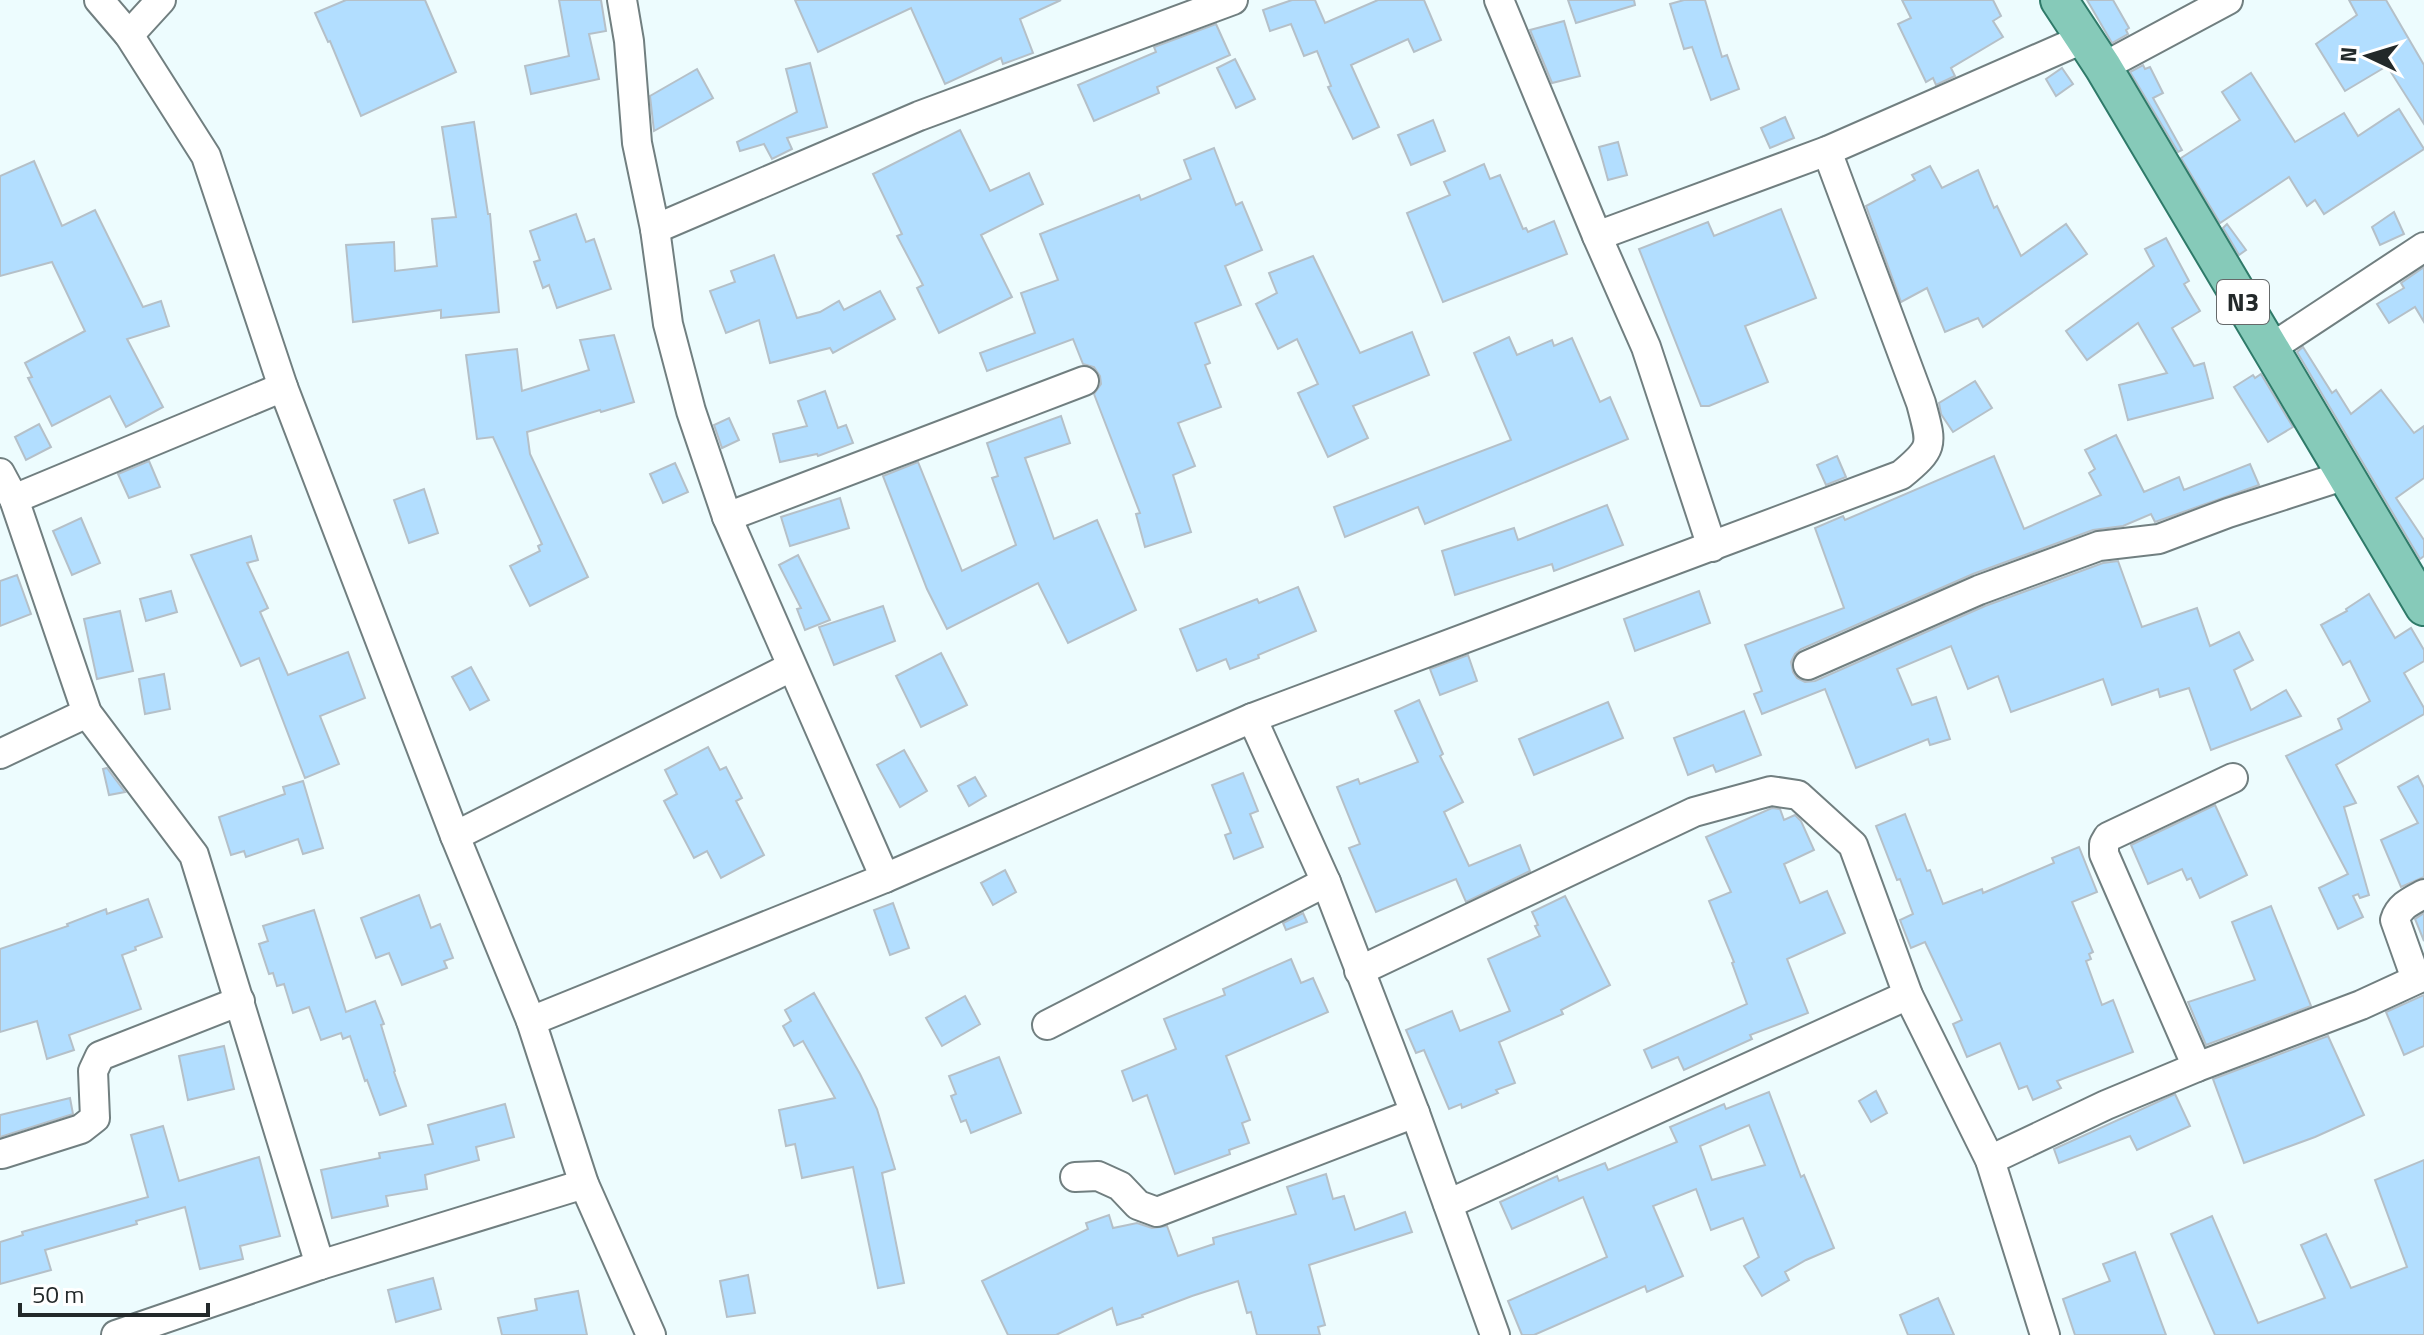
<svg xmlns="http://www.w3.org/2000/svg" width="2424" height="1335" font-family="'Titillium Web',sans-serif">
  <rect width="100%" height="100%" fill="#edfcfe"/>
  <g fill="#b2deff" stroke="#b5c0c8" stroke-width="2" fill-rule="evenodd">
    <polygon points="346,0 425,0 456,72 361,116 330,41 328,42 315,13"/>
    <polygon points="559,0 601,0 606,31 589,34 599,79 531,94 525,66 569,56"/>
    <polygon points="795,0 1061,0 1020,19 1033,53 1003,64 1001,58 945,84 911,8 818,52"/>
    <polygon points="1292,0 1315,0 1325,23 1378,0 1424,0 1441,40 1414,52 1408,39 1351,65 1379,127 1353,139 1328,87 1331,86 1317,51 1304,56 1291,24 1270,31 1263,10"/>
    <polygon points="1568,0 1634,0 1635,5 1576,23"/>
    <polygon points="1684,0 1705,0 1722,57 1727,55 1739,89 1711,100 1692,47 1684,49 1670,4"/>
    <polygon points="1902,0 1993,0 2001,16 1993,21 2003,37 1951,68 1955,76 1936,85 1933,78 1926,82 1898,24 1911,18"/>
    <polygon points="2087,0 2113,0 2129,28 2126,30 2128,34 2112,43"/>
    <polygon points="2349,0 2386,0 2424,65 2424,124 2387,66 2345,91 2316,44 2357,15"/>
    <polygon points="1564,21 1580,76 1552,83 1530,30"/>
    <polygon points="1216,24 1230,55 1157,87 1159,93 1094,121 1078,85 1156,52 1154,47"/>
    <polygon points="1235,59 1255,99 1236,108 1217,68"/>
    <polygon points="810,63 827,127 787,138 792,149 772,159 764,144 740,151 737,142 797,112 786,69"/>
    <polygon points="2143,65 2145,69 2150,67 2163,93 2153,98 2182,150 2178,152 2130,72"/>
    <polygon points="2062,68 2073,84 2056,96 2046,79"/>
    <polygon points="697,69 713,98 654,131 650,96"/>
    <polygon points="2251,73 2295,142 2344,113 2358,136 2399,109 2424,149 2324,214 2315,200 2307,206 2289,177 2220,223 2181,158 2240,120 2222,92"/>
    <polygon points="1785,117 1794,138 1770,148 1761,128"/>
    <polygon points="1433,120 1445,151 1411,165 1398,135"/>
    <polygon points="474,122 488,214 490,214 499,312 441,318 441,310 353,322 346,245 394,242 395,271 437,266 432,219 456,217 442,127"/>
    <polygon points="960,130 990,191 1029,173 1043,204 981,235 1012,297 939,333 917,288 923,285 897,236 902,234 873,174"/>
    <polygon points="1618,142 1627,175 1608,180 1599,147"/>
    <polygon points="1214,148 1236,205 1242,202 1262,250 1225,266 1241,305 1195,323 1210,363 1205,365 1221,407 1178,423 1195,466 1173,475 1191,532 1145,547 1136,514 1140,513 1094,394 1101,384 1100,376 1094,367 1083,364 1073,339 987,371 980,353 1035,333 1021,293 1058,280 1040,234 1139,195 1141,200 1191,179 1184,160"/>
    <polygon points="34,161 62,226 95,210 143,307 161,301 169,326 127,339 163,407 126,427 110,396 52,426 28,378 32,377 25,363 85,331 52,262 0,276 0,176"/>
    <polygon points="1484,164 1490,179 1500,175 1523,229 1526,228 1528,232 1554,221 1567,254 1443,302 1407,213 1450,195 1444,182"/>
    <polygon points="1930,166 1942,188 1978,170 1994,208 1997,206 2021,256 2066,224 2087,254 1983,327 1978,318 1945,332 1927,288 1901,302 1866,206 1915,180 1912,175"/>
    <polygon points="1781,209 1816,298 1745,326 1768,382 1709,406 1701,406 1639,249 1708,222 1714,236"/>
    <polygon points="2394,212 2404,234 2380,245 2372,227"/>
    <polygon points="576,214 586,242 594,239 611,289 557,308 549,285 543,288 534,262 540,260 530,231"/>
    <polygon points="2227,224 2246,250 2239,255 2223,228"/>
    <polygon points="2166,238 2189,281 2184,284 2200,311 2172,328 2194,366 2204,363 2213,398 2128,420 2119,385 2167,373 2138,323 2087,360 2066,331 2154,266 2145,249"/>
    <polygon points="774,255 797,318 820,312 839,301 844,310 880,291 895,319 833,353 830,348 770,363 759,320 726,333 710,291 735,282 731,271"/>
    <polygon points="1313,256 1360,353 1412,332 1429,375 1353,406 1368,438 1328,457 1298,393 1318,384 1297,339 1278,349 1256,304 1277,293 1269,273"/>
    <polygon points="2424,267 2424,322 2415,307 2389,323 2377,304 2404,288 2401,283"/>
    <polygon points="614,335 634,402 601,412 600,410 527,432 530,454 588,577 530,606 510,566 540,551 538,546 542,544 493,437 477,439 466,355 517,349 522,391 589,370 580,340"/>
    <polygon points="1509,337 1517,355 1552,340 1554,346 1572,338 1600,402 1610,397 1628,439 1425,524 1418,507 1345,537 1334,507 1511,440 1474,353"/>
    <polygon points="2303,347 2332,393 2336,390 2351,414 2381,390 2414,433 2424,426 2424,478 2396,498 2424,540 2424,556 2420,559 2297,352"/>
    <polygon points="2261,374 2293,427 2268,442 2234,387 2253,375 2255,378"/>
    <polygon points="1975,381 1992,408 1953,432 1941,414 1939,403"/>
    <polygon points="825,391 838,428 846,425 853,443 818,456 817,454 780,462 773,434 807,426 798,401"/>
    <polygon points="1061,416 1070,443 1025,458 1054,539 1097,520 1136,610 1068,643 1038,583 947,629 927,589 883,476 918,462 962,571 1016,545 992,478 998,476 987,443"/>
    <polygon points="729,418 739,440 722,448 714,425"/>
    <polygon points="39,424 51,447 26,460 15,437"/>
    <polygon points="2116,435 2144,492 2179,477 2184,490 2250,464 2259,485 2155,522 2151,514 2123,526 2093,530 1973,574 1801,649 1795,654 1791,662 1793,672 1797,678 1805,682 1815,681 1985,606 2103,563 2118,561 2142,627 2197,608 2210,646 2239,632 2253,660 2234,670 2251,710 2286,690 2301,716 2211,750 2189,688 2160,697 2158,689 2112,705 2103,679 2011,712 1998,676 1968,689 1951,646 1897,669 1912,705 1936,697 1950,739 1930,745 1928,739 1856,768 1825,689 1762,714 1754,694 1762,691 1745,645 1844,608 1815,528 1843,516 1845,520 1994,456 2024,529 2101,495 2089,473 2095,469 2085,450"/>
    <polygon points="1837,456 1846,477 1826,485 1817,465"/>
    <polygon points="149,461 160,487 129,498 118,474"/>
    <polygon points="675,463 688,492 663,503 650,474"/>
    <polygon points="424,489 438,533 409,543 394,500"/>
    <polygon points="840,498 849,528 790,546 781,517"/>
    <polygon points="1607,505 1623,545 1554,571 1552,564 1455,595 1442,551 1514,528 1518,540"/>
    <polygon points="81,518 100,563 72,575 53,531"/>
    <polygon points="251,536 258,560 247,563 268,608 260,612 288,675 348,652 365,698 320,716 339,764 305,778 259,658 241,666 191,555"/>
    <polygon points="798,555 830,620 805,630 797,609 801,608 779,565"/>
    <polygon points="17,575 31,614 0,626 0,581"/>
    <polygon points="1298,587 1316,631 1258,655 1259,658 1230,669 1226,659 1197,671 1180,629 1257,599 1259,603"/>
    <polygon points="171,591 177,612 146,621 140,599"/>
    <polygon points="1699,591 1710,623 1635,651 1624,619"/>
    <polygon points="2369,594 2395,638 2411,628 2424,650 2424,661 2404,673 2424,708 2424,714 2336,765 2356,803 2344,807 2369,895 2360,898 2358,894 2353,896 2363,917 2338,929 2319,888 2348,874 2286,756 2342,729 2338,719 2370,701 2350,661 2343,665 2321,625 2347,611 2346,609"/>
    <polygon points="883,606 895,641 834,665 819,627"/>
    <polygon points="120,611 133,671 97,679 84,619"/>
    <polygon points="941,653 967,705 921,727 896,676"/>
    <polygon points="1468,655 1477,681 1440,695 1430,669"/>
    <polygon points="471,667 489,700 470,710 452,677"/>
    <polygon points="164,674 170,709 145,714 139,679"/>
    <polygon points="1419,700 1443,754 1440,756 1463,802 1444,812 1469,866 1520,845 1530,871 1466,902 1456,879 1376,912 1349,848 1360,844 1337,787 1358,779 1360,784 1418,762 1395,711"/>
    <polygon points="1608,702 1623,738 1534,775 1519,739"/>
    <polygon points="1744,711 1761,755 1716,772 1713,765 1688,775 1674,738"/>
    <polygon points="708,747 720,770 726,767 742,798 736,801 764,855 721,878 707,851 694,858 664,801 677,794 665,770"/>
    <polygon points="904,750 927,791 900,807 877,765"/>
    <polygon points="107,768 125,792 109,795 103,769"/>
    <polygon points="1243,773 1258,811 1250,814 1263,847 1234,859 1225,835 1231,833 1212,785"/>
    <polygon points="2418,776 2424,788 2424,877 2401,887 2381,840 2418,823 2398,787"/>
    <polygon points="975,777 986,796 969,806 958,786"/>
    <polygon points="303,781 323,848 303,854 298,839 246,857 244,851 231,855 219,817 285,794 283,787"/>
    <polygon points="2215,805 2247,875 2200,898 2191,878 2187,880 2182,869 2148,884 2131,845"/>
    <polygon points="1772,808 1780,809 1784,820 1795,815 1801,821 1814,850 1784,864 1800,903 1827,891 1845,933 1787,959 1808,1013 1750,1035 1752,1039 1684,1070 1678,1057 1652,1068 1644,1050 1747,1004 1732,963 1734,962 1709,901 1731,892 1706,837"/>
    <polygon points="1905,814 1927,871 1930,870 1943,904 1982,889 1983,893 2054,863 2052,858 2079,847 2097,892 2072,902 2093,952 2089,954 2091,959 2086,961 2102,1005 2113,1000 2133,1052 2057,1081 2061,1088 2033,1100 2027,1086 2019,1089 2000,1043 1967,1057 1953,1024 1962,1020 1925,942 1911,948 1900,920 1913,914 1900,879 1897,880 1876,826"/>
    <polygon points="1005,870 1016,892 993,905 981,883"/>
    <polygon points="419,895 431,928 440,924 453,958 444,961 447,968 402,985 389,953 376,958 361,918"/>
    <polygon points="1565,896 1610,985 1561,1010 1563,1014 1499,1042 1515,1083 1496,1090 1498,1093 1462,1108 1461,1104 1449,1109 1424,1050 1416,1053 1406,1030 1452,1011 1460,1031 1510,1011 1488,959 1540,936 1535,926 1538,925 1532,912"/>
    <polygon points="148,899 162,937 135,947 136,950 122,955 141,1009 69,1035 74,1050 47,1059 37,1021 0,1032 0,949 68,926 67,924 106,909 107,914"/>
    <polygon points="893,903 909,948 890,955 874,910"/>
    <polygon points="2271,906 2311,1006 2206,1045 2188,1002 2255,980 2232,922"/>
    <polygon points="314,910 346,1012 375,1001 384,1024 381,1025 395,1071 394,1072 406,1106 380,1115 367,1080 365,1081 350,1036 343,1039 341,1033 321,1040 309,1007 293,1013 284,984 277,986 273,973 269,974 259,944 268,941 263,926"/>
    <polygon points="1303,913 1307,922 1286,930 1283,923"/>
    <polygon points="2424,913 2424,941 2415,919"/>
    <polygon points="1291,959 1301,983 1313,978 1328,1012 1226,1056 1250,1120 1242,1123 1249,1143 1229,1150 1230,1154 1175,1174 1147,1095 1133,1101 1122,1071 1176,1049 1164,1019 1225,995 1223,989"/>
    <polygon points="814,993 860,1074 877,1109 895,1169 882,1173 904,1283 878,1288 853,1167 802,1178 795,1144 786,1146 779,1110 835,1098 803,1041 794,1046 783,1026 791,1021 785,1010"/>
    <polygon points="2424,995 2424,1046 2404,1055 2386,1012"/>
    <polygon points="965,996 980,1024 942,1046 926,1018"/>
    <polygon points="2328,1036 2364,1115 2315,1137 2244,1163 2213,1079"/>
    <polygon points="224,1046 234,1089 188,1100 179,1056"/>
    <polygon points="999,1057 1021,1113 971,1133 966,1120 961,1122 951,1096 956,1094 949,1076"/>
    <polygon points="1876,1091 1887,1113 1871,1122 1859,1101"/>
    <path d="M1769 1092 1801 1177 1804 1175 1834 1248 1806 1260 1785 1272 1789 1280 1762 1296 1744 1266 1759 1257 1743 1218 1711 1230 1696 1189 1653 1206 1683 1276 1647 1292 1645 1286 1534 1335H1522L1508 1301 1607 1257 1583 1197 1512 1229 1500 1202 1557 1176 1559 1181 1605 1163 1608 1170 1677 1142 1670 1127 1724 1104 1726 1109ZM1749 1125 1765 1165 1712 1180 1700 1146Z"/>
    <polygon points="2175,1094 2190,1126 2137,1150 2130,1136 2059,1163 2054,1149"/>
    <polygon points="70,1098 73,1114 0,1137 0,1115"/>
    <polygon points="505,1104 514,1137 476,1147 479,1160 425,1175 427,1189 386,1196 388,1206 332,1218 321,1170 380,1158 379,1153 433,1144 428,1125"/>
    <polygon points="163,1126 179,1181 259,1157 280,1236 240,1246 243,1259 200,1269 185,1207 136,1221 137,1224 45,1250 51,1270 0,1284 0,1242 23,1235 22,1232 148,1197 131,1135"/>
    <polygon points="2424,1160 2424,1335 2215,1335 2171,1234 2212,1216 2258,1323 2325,1298 2301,1245 2326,1234 2351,1288 2407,1267 2375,1180"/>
    <polygon points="1326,1174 1333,1199 1344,1196 1355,1230 1405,1212 1412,1232 1309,1265 1325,1325 1318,1327 1320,1335 1257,1335 1251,1312 1247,1313 1238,1281 1192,1296 1142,1315 1143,1317 1117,1325 1112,1308 1056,1335 1008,1335 982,1281 1088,1229 1086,1223 1109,1215 1113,1228 1137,1223 1152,1228 1167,1226 1178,1256 1214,1244 1213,1238 1296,1214 1287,1187"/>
    <polygon points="2135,1252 2166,1335 2075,1335 2063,1299 2110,1281 2103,1264"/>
    <polygon points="748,1275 755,1313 727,1317 720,1281"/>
    <polygon points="433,1278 441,1309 396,1322 388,1290"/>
    <polygon points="578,1291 587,1335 502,1335 498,1318 537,1310 535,1299"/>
    <polygon points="1938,1298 1954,1335 1908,1335 1900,1315"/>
  </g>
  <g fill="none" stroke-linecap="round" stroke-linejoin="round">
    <g stroke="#717f80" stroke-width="32">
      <g id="minor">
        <polyline points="99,0 129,35 206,156 283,387 455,836 531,1021 584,1184 651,1335"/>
        <polyline points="622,0 629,41 637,143 655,229 668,324 691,411 727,517 885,878"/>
        <polyline points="1499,0 1597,236 1646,347 1712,547"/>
        <polyline points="129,35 161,0"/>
        <polyline points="2103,67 2228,0"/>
        <polyline points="655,229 919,116 1233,0"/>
        <polyline points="1597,236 1827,151 2085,38"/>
        <polyline points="2271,348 2424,247"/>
        <polyline points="0,473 14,499 87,713 194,855 320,1265"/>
        <polyline points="14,499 283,387"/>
        <polyline points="727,517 1084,381"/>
        <polyline points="1808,665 1979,590 2099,546 2159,539 2228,513 2346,475"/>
        <polyline points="1252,718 1326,882 1415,1113 1495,1335"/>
        <polyline points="0,754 87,713"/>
        <polyline points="455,836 791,667"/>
        <polyline points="1359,971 1694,812 1771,791 1798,795 1853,845 1908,995 1990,1160 2045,1335"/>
        <path d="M2416 979 2395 920C2399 906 2411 901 2424 894"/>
        <path d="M531 1021 885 878 1252 718 1901 475C1935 447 1932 445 1921 403L1827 151"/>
        <polyline points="1047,1025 1326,882"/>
        <polyline points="2197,1067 2104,854 2104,844 2108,837 2233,778"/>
        <polyline points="2,1154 81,1129 95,1118 93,1071 100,1056 240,1001"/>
        <polyline points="1990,1160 2106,1105 2197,1067 2361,1005 2424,976"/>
        <polyline points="1075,1177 1098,1176 1120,1186 1138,1205 1157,1212 1415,1113"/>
        <polyline points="1448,1204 1908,995"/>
        <polyline points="116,1335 320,1265 584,1184"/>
      </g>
    </g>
    <g stroke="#2f7a69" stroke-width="40">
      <polyline id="major" points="2059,0 2103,67 2424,607"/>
    </g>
    <use href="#minor" stroke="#fff" stroke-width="28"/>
    <use href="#major" stroke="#86cab9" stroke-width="36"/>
  </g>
  <g text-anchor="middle" stroke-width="7" stroke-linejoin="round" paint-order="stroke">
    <rect fill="#fff" stroke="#65696a" stroke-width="2" x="2217" y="280" width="52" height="44" rx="6"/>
    <g font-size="26" font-weight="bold" fill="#23292a">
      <text x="2243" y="311">N3</text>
    </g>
  </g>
  <g transform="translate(2368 56) rotate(274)" stroke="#ffffff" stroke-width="6" paint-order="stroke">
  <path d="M0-6L14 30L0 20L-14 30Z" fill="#23292a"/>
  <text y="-12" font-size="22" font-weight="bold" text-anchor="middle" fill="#23292a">N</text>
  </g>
  <path d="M20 1303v12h188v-12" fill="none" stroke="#23292a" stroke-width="4"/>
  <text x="32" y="1303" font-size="24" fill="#23292a" stroke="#ffffff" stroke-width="6" paint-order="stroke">50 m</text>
</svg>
